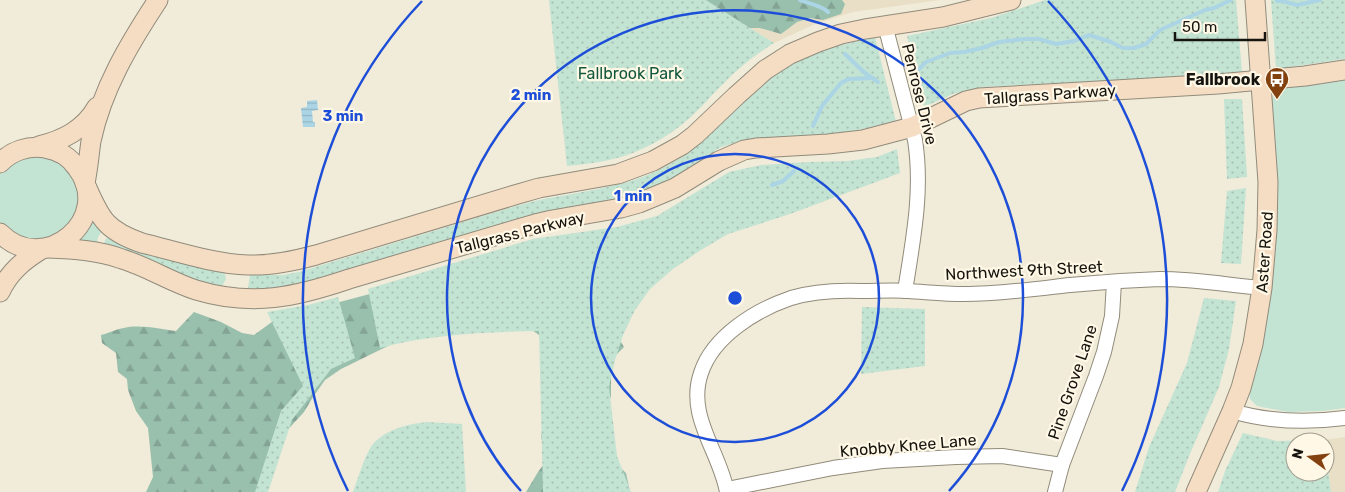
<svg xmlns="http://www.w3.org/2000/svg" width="1345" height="492" font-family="Rubik,sans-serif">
  <defs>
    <pattern id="forest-firs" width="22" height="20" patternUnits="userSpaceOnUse" patternTransform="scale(1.25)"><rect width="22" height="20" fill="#99bfad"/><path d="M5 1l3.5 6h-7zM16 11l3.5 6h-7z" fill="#83a394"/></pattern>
    <pattern id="park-dots" width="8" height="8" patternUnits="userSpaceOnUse" patternTransform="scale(1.25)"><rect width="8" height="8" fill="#c3e3d3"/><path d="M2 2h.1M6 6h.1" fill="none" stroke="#a7c2b4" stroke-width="1.8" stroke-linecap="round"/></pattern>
    <pattern id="water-rules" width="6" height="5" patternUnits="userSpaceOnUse" patternTransform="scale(1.25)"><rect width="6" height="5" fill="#abd5e5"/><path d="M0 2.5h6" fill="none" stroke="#92b6c3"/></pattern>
  </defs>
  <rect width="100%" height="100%" fill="#f1ebd9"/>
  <g fill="#e8dfc6">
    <polygon points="706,0 940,0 853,12 815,24 774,43"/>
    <polygon points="1345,437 1345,492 1331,492 1324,440"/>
  </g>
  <g fill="#c3e3d3">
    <polygon points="1345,75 1345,408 1323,411 1288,412 1257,406 1250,399 1249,393 1256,369 1267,313 1276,186 1272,105 1273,93 1280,86"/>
    <path d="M42 154 68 166 81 192 75 220 54 239 25 240 1 224 0 222V174C9 159 25 157 42 154Z"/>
    <polygon points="91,216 103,230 98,237 96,247 75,241"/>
    <polygon points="110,235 224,271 226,279 222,286 214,288 103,249 105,240"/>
  </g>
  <g fill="url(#forest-firs)">
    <polygon points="703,0 842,0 845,4 841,14 823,20 810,18 797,22 781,34 760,28 743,28"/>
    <path d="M586 242 597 244 611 271 621 285 626 323 616 330 618 337 624 347 611 360V396L605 414 604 429 608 451 615 463 626 473 630 492H526L538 472 547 460 541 437 549 396 546 362 539 335 532 330 528 318 516 311 499 313 479 322 454 331 412 337 394 343 341 369 325 380 313 397 304 412 282 436 280 450 261 480 260 492H146L153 477 148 428 136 411 128 390 127 379 118 372 116 353 102 343 101 335C109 333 116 329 124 328 139 324 161 329 176 331L194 312 221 322 242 333 254 335 276 319 381 291 425 284 493 268 523 262 575 243Z"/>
  </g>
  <g fill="url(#park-dots)">
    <path d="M549 0H706L774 43C755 55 738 68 723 84 710 96 699 111 685 122 667 137 646 149 624 156 606 162 586 164 567 166Z"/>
    <polygon points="1045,0 1236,0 1242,72 1141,79 982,87 953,94 924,107 907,36 991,18"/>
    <polygon points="1271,0 1345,0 1345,59 1276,69"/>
    <path d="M875 37 896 122 844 133 751 140 735 143 721 147 681 173 663 184 645 192 623 199 543 213 523 218C476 232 429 247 381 261 338 274 293 292 248 288L250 275H282L299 272 516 206C550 196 586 193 620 184 641 179 661 170 679 159 706 143 721 120 743 100 768 78 796 59 827 49 843 44 859 41 875 37Z"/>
    <polygon points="1224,99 1242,99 1247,177 1227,179"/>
    <path d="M897 149 900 173 790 214 728 234 701 250 673 269 650 289 635 310 623 335 615 360 609 387 617 456 631 492H543L539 331C486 332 432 334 380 348L368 289 533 239 617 227 657 216 729 172 761 165 809 162 848 161 877 157Z"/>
    <polygon points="1246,188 1241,264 1221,263 1227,191"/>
    <path d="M144 254 222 271 218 284C191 279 167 269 144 254Z"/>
    <polygon points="338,297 355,358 331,369 292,420 268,492 255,492 281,411 303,386 267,312 308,305"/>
    <polygon points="1204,298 1236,301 1229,349 1219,387 1189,456 1175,492 1135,492 1149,447 1187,363"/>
    <polygon points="862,307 925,309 925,366 861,374"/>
    <path d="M427 422 462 424 466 492H353C358 479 365 454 373 444 387 429 407 424 427 422Z"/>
    <polygon points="1243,433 1277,441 1324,440 1324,442 1295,442 1295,472 1325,472 1325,447 1331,492 1218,492 1225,471"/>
  </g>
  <polygon fill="url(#water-rules)" points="317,100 318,110 312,111 313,122 315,122 315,127 303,127 301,108 307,107 307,101"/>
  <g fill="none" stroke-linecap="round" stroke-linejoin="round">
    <g stroke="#abd5e5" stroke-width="4">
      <path d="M800 0C809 4 821 5 828 12"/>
      <polyline points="1277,1 1282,1 1297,5 1320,0"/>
      <polyline points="845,54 865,73 878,82"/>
      <polyline points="917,71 926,62 950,53 964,52 982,48 999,42 1025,39 1039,39 1056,44 1074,41 1089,35 1111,42 1123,48 1134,48 1146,44 1160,30 1205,10 1214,8 1231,0"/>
      <polyline points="813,126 822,106 841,83 849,79 873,78"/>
      <polyline points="772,185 783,181 794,171"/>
    </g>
    <g stroke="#918b7b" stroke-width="16">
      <g id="street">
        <path d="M885 25 915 140C923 191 913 240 905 291"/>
        <path d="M1232 411C1269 422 1307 423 1345 418"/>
        <polyline points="727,489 833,468 882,461 956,457 1002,456 1062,465"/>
        <path d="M727 492C720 452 686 416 701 373 713 336 756 310 791 298 814 291 838 290 862 291 877 291 893 290 908 291 926 292 945 294 964 294 999 294 1035 289 1070 285 1100 282 1130 280 1160 279 1194 279 1228 285 1262 288"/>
        <polyline points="1055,492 1062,465 1096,376 1104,352 1112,316 1114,282"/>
      </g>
    </g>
    <g stroke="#918b7b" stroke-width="21">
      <g id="secondary">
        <path d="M39 146C63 140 84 130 97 107"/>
        <path d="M0 163C11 151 29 145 45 148 58 150 70 157 77 168 115 218 44 278 0 233"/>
        <path d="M85 183C88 169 89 155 91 141 102 89 129 44 158 0"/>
        <path d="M87 188C101 220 107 231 142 243 175 251 214 264 248 265 271 266 294 261 316 255L518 194 539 188 618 174 653 161 682 145 695 135 736 96 765 70 790 54 818 42 841 34 865 29 943 17 1011 0"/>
        <path d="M47 248C72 249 98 250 122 259 148 267 171 282 196 290 252 307 296 297 349 279L535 224 552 220 621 208 639 203 675 188 719 161 744 150 756 148 828 144 863 140 912 127 966 101 979 98 1218 84 1305 76 1345 70"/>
        <path d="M0 292C9 272 24 260 42 249"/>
        <polyline points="1196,492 1232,411 1241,388 1253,344 1262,288 1267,230 1268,182 1255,0"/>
      </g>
    </g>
    <use href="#street" stroke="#fff" stroke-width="14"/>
    <use href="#secondary" stroke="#f5ddc4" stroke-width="19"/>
  </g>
  <g fill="none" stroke="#1d4ed8" stroke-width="2.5">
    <circle cx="735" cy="298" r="144"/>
    <path d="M521 491A288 288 0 1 1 949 491"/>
    <path d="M348 491A432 432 0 0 1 422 1M1048 1A432 432 0 0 1 1122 491"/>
  </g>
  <defs>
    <g id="bus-pin" transform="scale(1.25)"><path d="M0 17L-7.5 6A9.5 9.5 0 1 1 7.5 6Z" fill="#834110" stroke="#fff8e6"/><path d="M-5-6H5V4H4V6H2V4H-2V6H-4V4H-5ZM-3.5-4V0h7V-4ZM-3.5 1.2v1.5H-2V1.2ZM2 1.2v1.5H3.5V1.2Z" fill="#fff"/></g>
  </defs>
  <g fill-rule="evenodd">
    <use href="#bus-pin" x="1277" y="79"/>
  </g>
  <g text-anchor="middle" stroke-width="4.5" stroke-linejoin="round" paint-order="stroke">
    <g font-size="16" fill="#12573e" stroke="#fff8e6">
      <text x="630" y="79">Fallbrook Park</text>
    </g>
    <g font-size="16" font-weight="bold" fill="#16140e" stroke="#fff8e6" text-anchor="end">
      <text x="1260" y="85">Fallbrook</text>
    </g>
    <g font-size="16" fill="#16140e" stroke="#fff8e6">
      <text transform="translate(920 94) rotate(76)" y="6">Penrose Drive</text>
      <text transform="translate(1050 94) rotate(-4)" y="6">Tallgrass Parkway</text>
      <text transform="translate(520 232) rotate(-14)" y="6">Tallgrass Parkway</text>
      <text transform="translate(1264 252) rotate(-86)" y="6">Aster Road</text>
      <text transform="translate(1024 270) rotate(-3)" y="6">Northwest 9th Street</text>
      <text transform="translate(1072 382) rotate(-71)" y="6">Pine Grove Lane</text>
      <text transform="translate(908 445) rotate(-5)" y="6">Knobby Knee Lane</text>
    </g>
  </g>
  <circle cx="735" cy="298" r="8" fill="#1d4ed8" stroke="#fff8e6" stroke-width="2.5"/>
  <g font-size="15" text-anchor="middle" font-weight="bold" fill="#1d4ed8" stroke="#fff8e6" stroke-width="4.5" stroke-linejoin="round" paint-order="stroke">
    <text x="531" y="100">2 min</text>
    <text x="343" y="121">3 min</text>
    <text x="633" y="201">1 min</text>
  </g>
  <g transform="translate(1310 457) rotate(285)"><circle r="24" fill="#fff8e6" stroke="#a29d90"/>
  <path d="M0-4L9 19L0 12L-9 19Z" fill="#834110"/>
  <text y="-8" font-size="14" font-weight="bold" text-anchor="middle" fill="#16140e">N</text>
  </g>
  <path d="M1175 32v8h90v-8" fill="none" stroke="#16140e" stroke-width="2.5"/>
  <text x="1182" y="32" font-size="15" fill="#16140e" stroke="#fff8e6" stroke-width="4" paint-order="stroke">50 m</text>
</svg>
